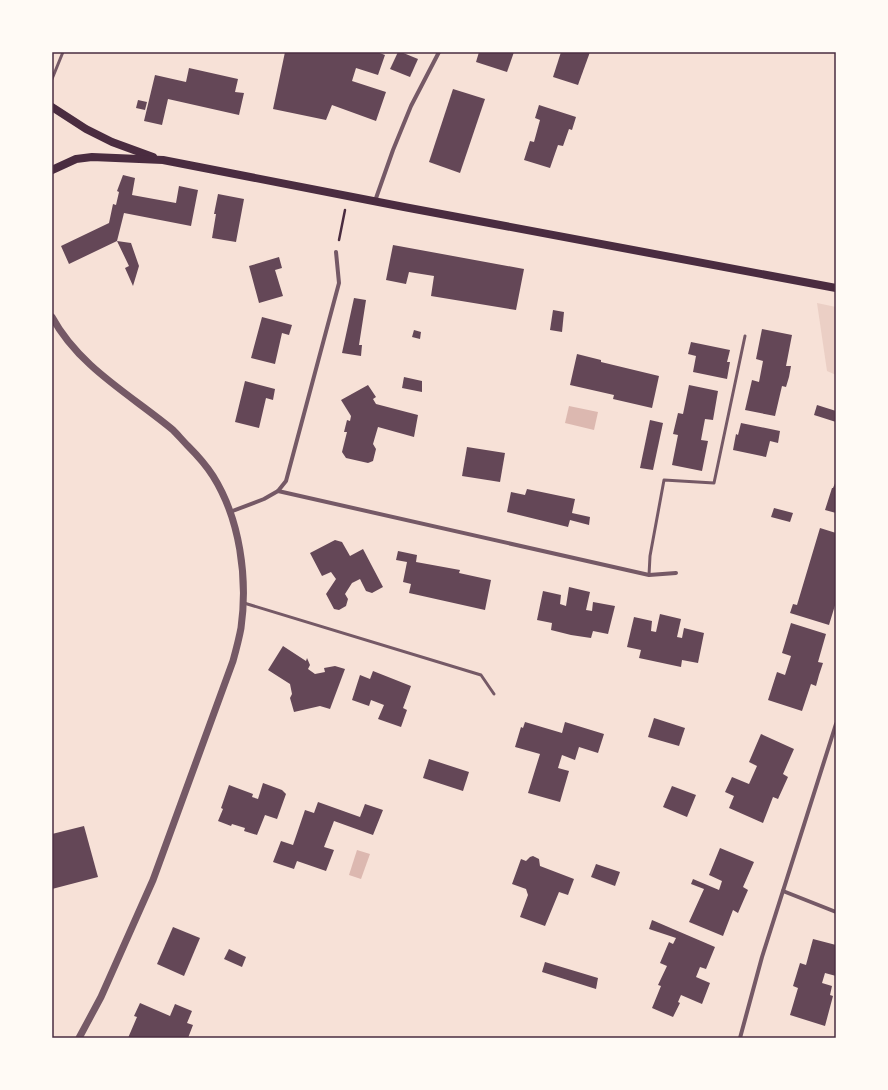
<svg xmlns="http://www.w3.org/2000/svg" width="888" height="1090" font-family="Karla,sans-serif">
  <rect width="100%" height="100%" fill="#f7e1d7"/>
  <polygon fill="#ebcfc5" points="817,303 836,307 836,375 827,371"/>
  <g fill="#dcb8b0">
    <polygon points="569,406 598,412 594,430 565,423"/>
    <polygon points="357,850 370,854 361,879 349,875"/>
  </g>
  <g fill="#644757">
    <polygon points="285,52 377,52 385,55 378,75 356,68 352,81 386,92 376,121 332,105 326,120 273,109"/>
    <polygon points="398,52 401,52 418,59 410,77 390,69"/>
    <polygon points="479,52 514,52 507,72 476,62"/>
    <polygon points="561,52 590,52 578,85 553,77"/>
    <polygon points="189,68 238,79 235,92 244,93 239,115 168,99 162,125 144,121 155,75 186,82"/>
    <polygon points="453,89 485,99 460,173 429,162"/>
    <polygon points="138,100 147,102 145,110 136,108"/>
    <polygon points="539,105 576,117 572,130 569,129 563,146 558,145 550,168 524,160 530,141 534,142 540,120 535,118"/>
    <polygon points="123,175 135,178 132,195 176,203 179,186 198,190 191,226 124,213 117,241 69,264 61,246 109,223 113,204 116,205 119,192 117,191"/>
    <polygon points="218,194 244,199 236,242 212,238 216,214 214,214"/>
    <polygon points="117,241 131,243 139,266 133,286 125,268 129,266"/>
    <polygon points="393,245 524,269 516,310 431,296 434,276 409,272 406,284 386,280"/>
    <polygon points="279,257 282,268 275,270 283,296 259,303 249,266"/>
    <polygon points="354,298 366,300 359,345 362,345 361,356 342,353"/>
    <polygon points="553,310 564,312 562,332 550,330"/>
    <polygon points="262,317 292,325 289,335 282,333 275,364 251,358"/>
    <polygon points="762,329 792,335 786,366 791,366 789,377 786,387 782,386 775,416 745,410 752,380 759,382 763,361 756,359"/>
    <polygon points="414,330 421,332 420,339 412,337"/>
    <polygon points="691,342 730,350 727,362 730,362 727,379 693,372 696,356 688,354"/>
    <polygon points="577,354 601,360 601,362 659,376 652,408 613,399 614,395 570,385"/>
    <polygon points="404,377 422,381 422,392 402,388"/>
    <polygon points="245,381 275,389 273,400 266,398 259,428 235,422"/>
    <polygon points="368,385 376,397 373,399 376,404 418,415 414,437 378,427 373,444 376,449 373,461 368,463 346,458 342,452 347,432 344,432 347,420 350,421 351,416 341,400"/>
    <polygon points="689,385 718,391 713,420 705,419 701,440 708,441 702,471 672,465 678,435 673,434 678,413 683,414"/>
    <polygon points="817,405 836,411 836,422 814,415"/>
    <polygon points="650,420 663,423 653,470 640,468"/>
    <polygon points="741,423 780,431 778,443 770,441 766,457 733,450 736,434 738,435"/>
    <polygon points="467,447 505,453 500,482 462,476"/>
    <polygon points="836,481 836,513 825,510 832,488 833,488"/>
    <polygon points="527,489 575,499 572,513 590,517 589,525 570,520 568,527 507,512 511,492 525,495"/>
    <polygon points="774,508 793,513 790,522 771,517"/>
    <polygon points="820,528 836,533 836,602 829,625 790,613 793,604 797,605"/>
    <polygon points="335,540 342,542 350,556 363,549 383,587 372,593 366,591 360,579 352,583 345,594 348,599 346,606 339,610 334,609 326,594 336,579 331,572 322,576 310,553"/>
    <polygon points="398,551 417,555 416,562 460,570 459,573 491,580 485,610 409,593 411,584 403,582 407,562 396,560"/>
    <polygon points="569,587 590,592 586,610 592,611 593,602 615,606 608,634 593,631 591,638 571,635 551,630 552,623 537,620 543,591 561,595 560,604 566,606"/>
    <polygon points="660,614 681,619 677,637 682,638 684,628 704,633 698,663 682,660 681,667 639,658 641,650 627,647 634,617 652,621 651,631 656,632"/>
    <polygon points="791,623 826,634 818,662 823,663 819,675 816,686 811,684 802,711 768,700 777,672 785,675 791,656 782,653"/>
    <polygon points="283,646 306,661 307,658 310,665 308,669 315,674 325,672 324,668 335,666 345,669 330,709 320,706 294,712 290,698 292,694 290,684 268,670"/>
    <polygon points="373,671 411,686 403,708 407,710 401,727 378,719 384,705 371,700 369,706 352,700 360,675 370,679"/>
    <polygon points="654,718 685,728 679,746 648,737"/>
    <polygon points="525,722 562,733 565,722 604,734 598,753 579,747 575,760 562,755 558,768 569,771 560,802 528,793 540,754 515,747 521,727 523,728"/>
    <polygon points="761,734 794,749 783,774 788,777 778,799 773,797 763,823 729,808 734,796 725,792 732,777 749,784 757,766 749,762"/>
    <polygon points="429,759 469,772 463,791 423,778"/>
    <polygon points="263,783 282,790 286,794 277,819 265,815 257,835 244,831 245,828 232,824 231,826 218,821 223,809 221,808 229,785 253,794 252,797 258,799"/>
    <polygon points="672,786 696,795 687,817 663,807"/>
    <polygon points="318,802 360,817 365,804 383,810 373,835 334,821 324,847 334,850 326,871 297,861 294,869 273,862 281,841 293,845 305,810 314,813"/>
    <polygon points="84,826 98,877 52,889 52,834"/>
    <polygon points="720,848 754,862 743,887 748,890 738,913 733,910 723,936 689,922 704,889 691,884 693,879 719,890 722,881 709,875"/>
    <polygon points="533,856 539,859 540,866 574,879 568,895 559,892 545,926 520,917 528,895 526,889 512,884 521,859 526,861 530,857"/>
    <polygon points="596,864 620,872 615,886 591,877"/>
    <polygon points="652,920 715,947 706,969 700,967 696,977 710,983 702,1004 681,995 678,1002 680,1003 673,1017 652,1008 661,986 658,985 667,966 660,963 669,942 673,944 676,938 649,929"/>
    <polygon points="173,927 200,938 184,976 157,964"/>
    <polygon points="813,939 836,945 836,976 825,973 822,983 832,986 830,995 833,996 825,1026 790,1015 798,988 793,986 800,963 806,965"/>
    <polygon points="229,949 246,957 242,967 224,959"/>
    <polygon points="545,962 598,978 596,989 542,972"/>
    <polygon points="140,1003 170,1016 175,1004 192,1011 187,1023 193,1025 188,1038 128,1038 137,1017 134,1016"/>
  </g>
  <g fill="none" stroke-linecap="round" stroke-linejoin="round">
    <polyline stroke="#4a2c40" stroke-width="2.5" points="339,240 345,210"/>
    <g stroke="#755966" stroke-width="3">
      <polyline points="52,79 63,52"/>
      <polyline points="649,575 650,556 664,480 714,483 745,336"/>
      <polyline points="244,603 481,675 494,694"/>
    </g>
    <g stroke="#755966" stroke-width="4">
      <polyline points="375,201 393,150 411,106 439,52"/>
      <polyline points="278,491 649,575 676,573"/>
      <polyline points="230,512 264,499 278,491 286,481 339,283 336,252"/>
      <polyline points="783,891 836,912"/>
      <polyline points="740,1038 762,957 836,724"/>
    </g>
    <path stroke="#755966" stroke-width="7" d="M52 317C79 367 131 395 173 430 178 435 183 441 188 446 197 455 206 465 213 476 240 519 248 578 241 628 239 639 236 650 233 661L153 880 101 997 79 1038"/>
    <g stroke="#4a2c40" stroke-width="8">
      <polyline points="52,107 86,129 112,142 153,157"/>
      <polyline points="52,170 76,159 92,157 163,160 404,207 836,288"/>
    </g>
  </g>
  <rect width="888" height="1090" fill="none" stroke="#fffaf5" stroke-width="106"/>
  <rect x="53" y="53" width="782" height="984" fill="none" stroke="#4a2c40" stroke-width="1.5"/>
</svg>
